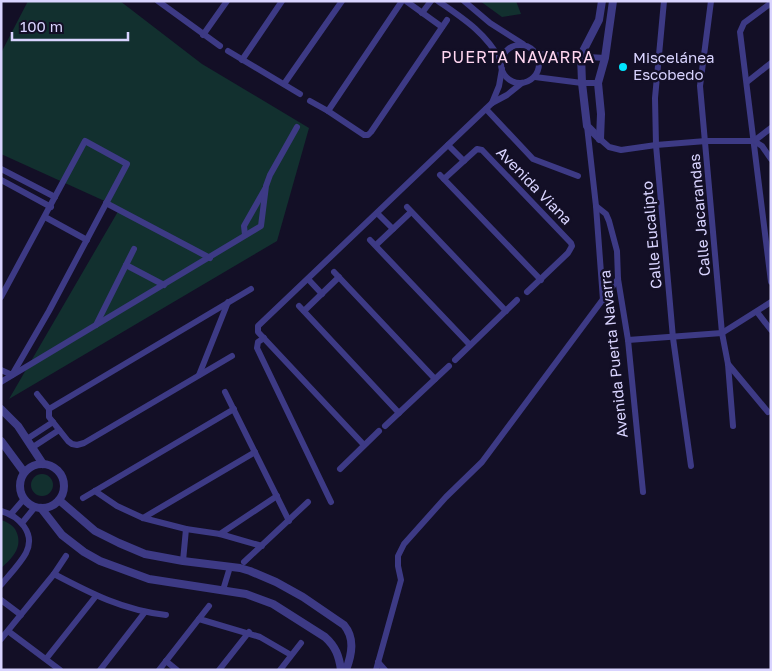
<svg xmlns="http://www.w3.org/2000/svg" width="772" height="671" font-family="'Golos Text',sans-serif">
  <rect width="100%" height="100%" fill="#130f26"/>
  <g fill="#12302f">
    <polygon points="28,1 120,1 202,64 309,128 277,241 9,399 120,208 1,154 1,53"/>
    <polygon points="480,1 516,1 521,14 502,17"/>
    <circle cx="42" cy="485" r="11"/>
    <path d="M1 520C7 522 11 524 15 529 24 545 14 557 1 568Z"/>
  </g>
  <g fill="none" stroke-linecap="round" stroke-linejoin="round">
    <g stroke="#3d3a85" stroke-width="6">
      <polyline points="158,1 220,46"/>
      <polyline points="402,1 328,111 364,135 368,135 371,132 447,20"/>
      <polyline points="406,1 442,27"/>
      <path d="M438 1C464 19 486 33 501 61"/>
      <polyline points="464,1 490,23 523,44"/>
      <polyline points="664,1 655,98 656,145 673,338 691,466"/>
      <polyline points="711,1 700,86 722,333 728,364 733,426"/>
      <polyline points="771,3 744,23 740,32 771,282"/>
      <polyline points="422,13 431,1"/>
      <polyline points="203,35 227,1"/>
      <circle cx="520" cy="64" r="19"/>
      <polyline points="228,51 300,94"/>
      <polyline points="537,54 605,58"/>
      <polyline points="242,60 282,1"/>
      <polyline points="535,77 582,83 598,83"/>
      <polyline points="747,82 771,63"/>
      <polyline points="284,84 342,1"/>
      <polyline points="310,101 328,111"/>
      <polyline points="492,103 499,86 502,69"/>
      <polyline points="486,109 533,159 578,176"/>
      <polyline points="587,126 596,206 606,214 609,221 617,251 618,279 628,340 643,492"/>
      <polyline points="600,139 609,147 621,150 656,145 706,141 754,141 762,146 771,159"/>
      <polyline points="754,141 771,128"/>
      <polyline points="448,145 464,161"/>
      <polyline points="1,169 55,197"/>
      <polyline points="440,175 541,280"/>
      <polyline points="444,179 477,149 482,150 571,243 572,246 568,253 527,292"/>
      <polyline points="1,180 51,207"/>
      <polyline points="106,203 210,258"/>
      <polyline points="596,206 603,300"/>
      <polyline points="407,207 506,311"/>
      <polyline points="377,213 393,229"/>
      <polyline points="45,217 87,240"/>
      <polyline points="245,235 244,226 265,189"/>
      <polyline points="370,240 470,345"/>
      <polyline points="376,245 411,212"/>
      <polyline points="126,265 164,285"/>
      <polyline points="334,272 435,379"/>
      <polyline points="308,279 322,294"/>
      <polyline points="1,297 85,141 127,164 49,311 12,375 1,370"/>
      <polyline points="299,306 399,413"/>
      <polyline points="304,311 339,277"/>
      <polyline points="757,312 771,330"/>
      <polyline points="96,325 134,249"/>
      <polyline points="264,338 258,342 257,348 331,502"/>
      <polyline points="628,340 722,333 771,302"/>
      <polyline points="455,360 517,300"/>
      <polyline points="728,364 768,412"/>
      <polyline points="199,375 228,302"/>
      <polyline points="1,382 261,226 266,186 270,175 297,127"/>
      <polyline points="225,392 289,521"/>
      <polyline points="37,394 49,409 49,417 68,441 72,444 77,445 84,443 232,356"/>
      <polyline points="49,409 251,289"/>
      <polyline points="385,426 449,366"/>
      <polyline points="27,439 53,422"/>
      <polyline points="364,445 258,332 258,326 492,103 507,95 522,83"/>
      <polyline points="33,447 59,430"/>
      <polyline points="340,469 379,431"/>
      <polyline points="95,491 117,506 143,518 186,529 220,534 262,546"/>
      <polyline points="83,498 234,409"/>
      <path d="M1 511C19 516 36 533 26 553 20 564 9 575 1 585"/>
      <polyline points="11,514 24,499"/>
      <polyline points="143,518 255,452"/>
      <polyline points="22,523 35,507"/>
      <polyline points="220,534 277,496"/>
      <polyline points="183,561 186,529"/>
      <polyline points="244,562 308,502"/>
      <path d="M54 574C92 594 123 610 166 615"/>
      <polyline points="223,590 230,567"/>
      <polyline points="1,600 21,615"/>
      <polyline points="199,619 260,637 291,655"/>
      <polyline points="8,631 60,670"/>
      <polyline points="1,639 54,574 66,556"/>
      <polyline points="46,659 96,596"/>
      <polyline points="166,661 177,670"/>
      <polyline points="378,662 385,670"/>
      <polyline points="100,670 145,612"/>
      <polyline points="159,670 209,606"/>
      <polyline points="219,670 249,632"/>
      <polyline points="280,670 301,643"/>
      <polyline points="376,670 401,580 398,566 398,556 404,544 446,497 482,462 618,279"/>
    </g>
    <g stroke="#3d3a85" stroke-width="8">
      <polyline points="600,139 587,126 582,83 581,55 599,20 602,1"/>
      <polyline points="600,139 601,114 598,83 605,58 613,1"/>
      <polyline points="1,409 18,426 43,464"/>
      <polyline points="1,441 24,472"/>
      <circle cx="42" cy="486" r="22"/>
      <path d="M59 500 95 531 119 543 145 554 183 561 240 568 250 571 276 582 303 597 344 625C355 638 352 654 346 670"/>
      <path d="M41 508 62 535 84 552 100 561 149 579 246 594 273 604 325 637C336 647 339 656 341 670"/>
    </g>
  </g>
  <circle fill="#00e5ff" stroke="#130f26" stroke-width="2" cx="623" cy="67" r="5"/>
  <g text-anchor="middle" stroke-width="5" stroke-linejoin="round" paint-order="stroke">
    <g font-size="15" fill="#d9d4ff" stroke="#130f26" text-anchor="start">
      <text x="633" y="63">Miscelánea<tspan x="633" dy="17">Escobedo</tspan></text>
    </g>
    <g font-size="15" fill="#d9d4ff" stroke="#130f26">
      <text transform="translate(534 186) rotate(46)" y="5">Avenida Viana</text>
      <text transform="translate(700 215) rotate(-95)" y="5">Calle Jacarandas</text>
      <text transform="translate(652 235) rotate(-95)" y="5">Calle Eucalipto</text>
      <text transform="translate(614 354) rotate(-96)" y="5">Avenida Puerta Navarra</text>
    </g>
    <g font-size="16" letter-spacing="1" fill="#ffd6f0" stroke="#130f26">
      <text x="518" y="63">PUERTA NAVARRA</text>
    </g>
  </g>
  <rect width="772" height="671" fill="none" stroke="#d9d4ff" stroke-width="5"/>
  <path d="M12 32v8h116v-8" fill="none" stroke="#d9d4ff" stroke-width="2.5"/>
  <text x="20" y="32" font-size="15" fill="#d9d4ff" stroke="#130f26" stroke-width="4" paint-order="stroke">100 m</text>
</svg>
